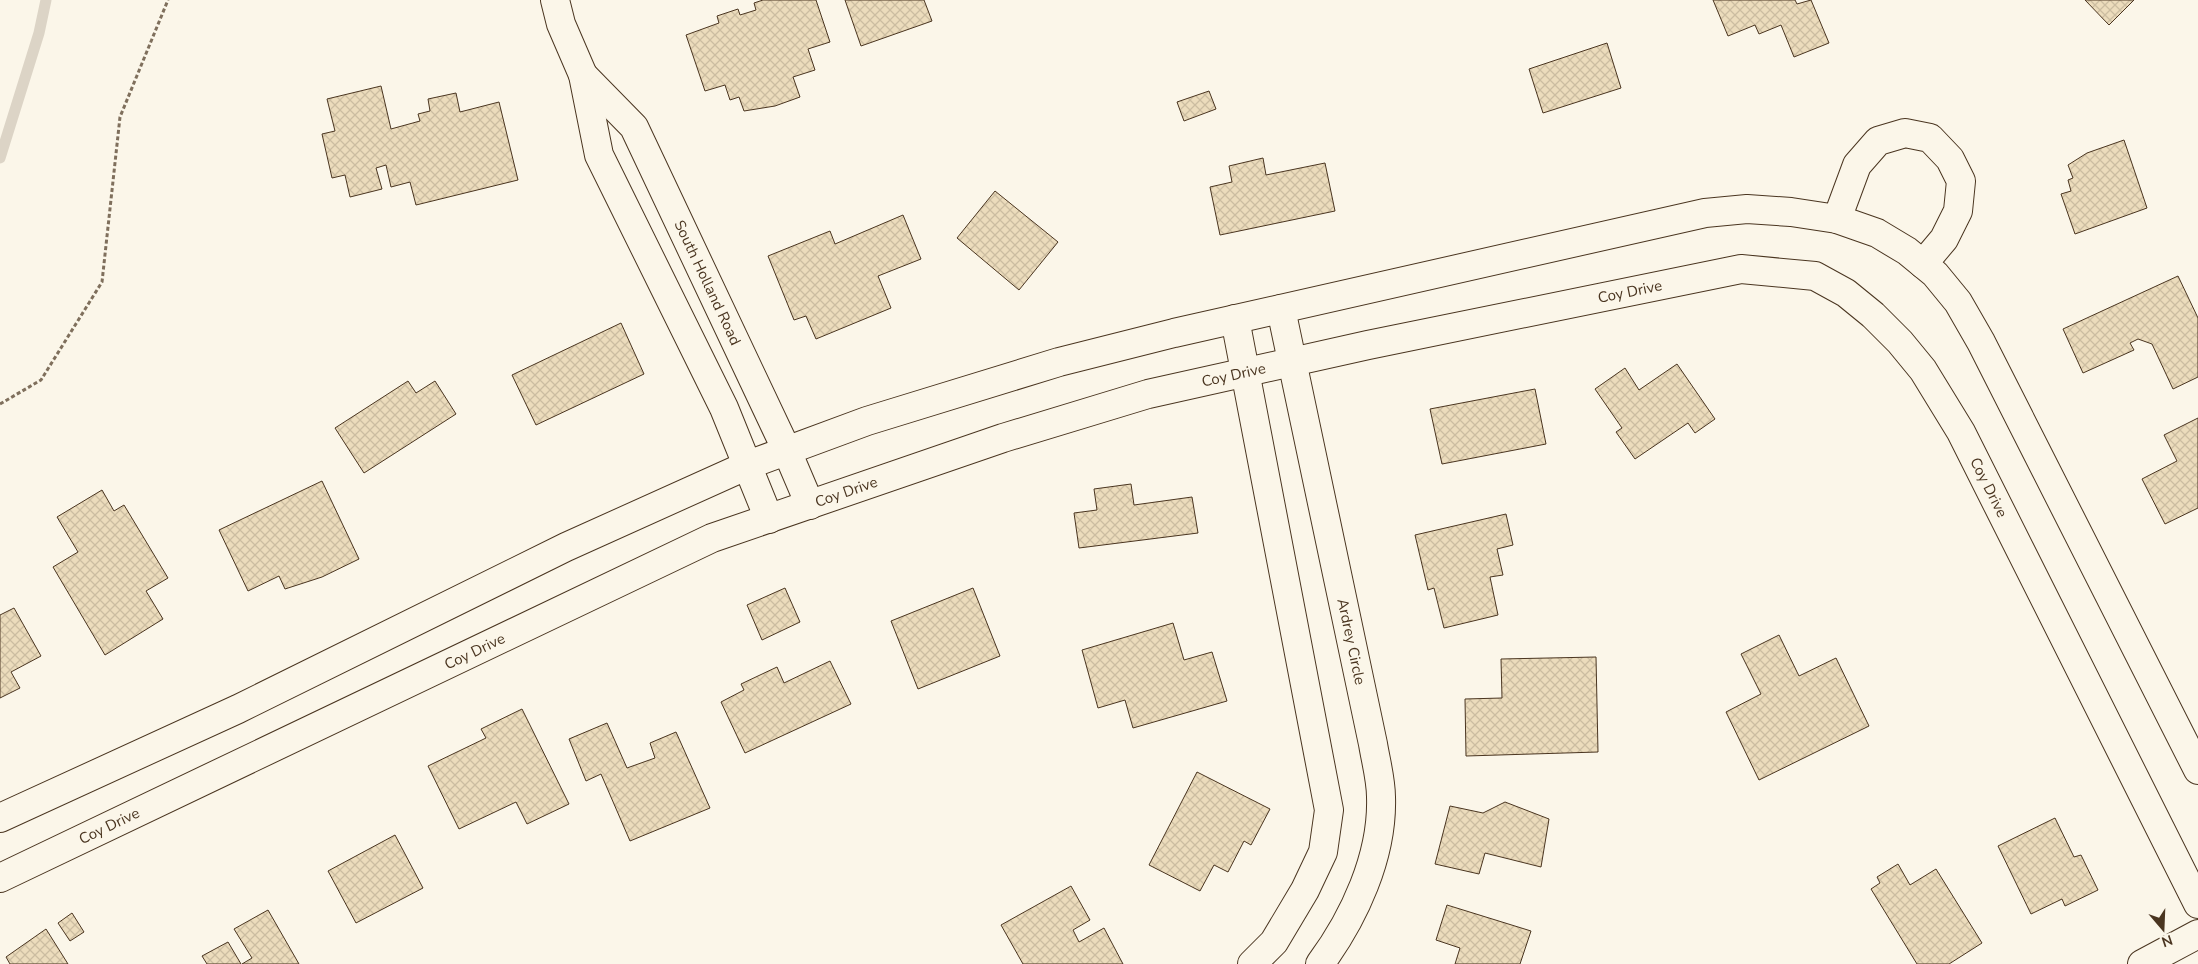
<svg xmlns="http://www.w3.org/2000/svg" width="2198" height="964" font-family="'Nunito Sans',sans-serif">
  <defs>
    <pattern id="building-cross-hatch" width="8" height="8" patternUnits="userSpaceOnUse" patternTransform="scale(1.25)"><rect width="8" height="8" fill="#ecdcbc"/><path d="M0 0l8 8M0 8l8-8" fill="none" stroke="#ccbda1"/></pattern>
  </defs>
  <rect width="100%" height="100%" fill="#fbf6e9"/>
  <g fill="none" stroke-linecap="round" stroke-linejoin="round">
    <polyline stroke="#dcd4c6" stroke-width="11" points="0,158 39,33 46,0"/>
  </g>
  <g fill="url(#building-cross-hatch)" stroke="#4a3520">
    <polygon points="763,0 816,0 830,42 808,49 815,70 793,77 800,97 775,106 744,111 739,97 730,100 725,85 705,91 686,35 719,23 717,16 738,9 740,15 756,10 754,3"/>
    <polygon points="845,0 924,0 932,21 861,46"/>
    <polygon points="1713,0 1795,0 1797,4 1811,0 1829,43 1794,57 1781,25 1759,34 1755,25 1728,36"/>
    <polygon points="2085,0 2134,0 2109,25"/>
    <polygon points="1607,43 1621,88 1543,113 1529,69"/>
    <polygon points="381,86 391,129 420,121 418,114 430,111 428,99 456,93 460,112 499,102 518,180 416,205 410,182 391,187 386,165 376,168 382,189 350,197 345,175 332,178 322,134 335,131 327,99"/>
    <polygon points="1209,91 1216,109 1184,121 1177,102"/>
    <polygon points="2124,140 2147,208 2075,234 2061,194 2071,191 2068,180 2073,178 2068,165 2087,153"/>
    <polygon points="1263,158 1266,175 1325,163 1335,211 1220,235 1210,187 1232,182 1229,166"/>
    <polygon points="995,191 1058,242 1019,290 957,238"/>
    <polygon points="903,215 921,259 878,276 891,308 816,339 806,316 794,320 768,256 830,231 835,244"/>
    <polygon points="2178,276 2198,318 2198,377 2173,389 2152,344 2138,339 2130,343 2134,350 2083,373 2063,329"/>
    <polygon points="621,323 644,374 536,425 512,375"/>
    <polygon points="1677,364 1715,419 1695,433 1688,423 1635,459 1616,432 1622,428 1595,389 1625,368 1639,390"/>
    <polygon points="408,381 416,393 435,381 456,414 364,473 335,428"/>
    <polygon points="1535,389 1546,444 1442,464 1430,409"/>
    <polygon points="2198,418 2198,508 2165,524 2142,479 2177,461 2164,435"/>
    <polygon points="322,481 359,559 322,577 285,589 279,576 248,591 219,530"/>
    <polygon points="1131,484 1134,505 1192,497 1198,533 1079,548 1074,513 1097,510 1094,489"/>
    <polygon points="102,490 114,511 124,505 168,578 146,591 163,619 105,655 53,567 78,552 57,517"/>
    <polygon points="1506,514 1513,545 1497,549 1503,575 1490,577 1498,615 1444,628 1434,588 1428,590 1415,535"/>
    <polygon points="785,588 800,622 762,640 747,605"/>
    <polygon points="973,588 1000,656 918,689 891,621"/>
    <polygon points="14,608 41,656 11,672 20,688 0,698 0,615"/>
    <polygon points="1173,623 1184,660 1212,652 1227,701 1133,728 1125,700 1098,708 1082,650"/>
    <polygon points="1779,635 1799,676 1836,658 1869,726 1759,780 1726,712 1761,694 1741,654"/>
    <polygon points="1596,657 1598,752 1466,756 1465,699 1502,698 1501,659"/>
    <polygon points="830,661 851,704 745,753 721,702 744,690 741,684 777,667 784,683"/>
    <polygon points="522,709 569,804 527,824 516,802 459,829 428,766 486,738 481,729"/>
    <polygon points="607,723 627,768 655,758 650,743 676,732 710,808 630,841 601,774 586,781 569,739"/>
    <polygon points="1197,772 1270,809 1251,845 1244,841 1228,872 1214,865 1200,891 1149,865"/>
    <polygon points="1505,802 1549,819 1541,867 1485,853 1479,874 1435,864 1450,806 1483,813"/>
    <polygon points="2055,818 2074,857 2081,855 2098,890 2065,906 2062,899 2031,914 1998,846"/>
    <polygon points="395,835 423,888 356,923 328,871"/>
    <polygon points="1898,864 1910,885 1936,869 1982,943 1949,964 1917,964 1871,889 1880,883 1877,877"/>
    <polygon points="1071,886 1090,920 1073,930 1079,942 1104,928 1123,964 1023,964 1001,925"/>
    <polygon points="1447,905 1531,931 1520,964 1455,964 1460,948 1436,940"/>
    <polygon points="268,910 299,964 242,964 252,958 234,929"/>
    <polygon points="72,913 84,932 70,941 58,923"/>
    <polygon points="46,929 68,964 10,964 6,957"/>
    <polygon points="228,942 241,964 207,964 202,956"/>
  </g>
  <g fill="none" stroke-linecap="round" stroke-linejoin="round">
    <g stroke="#4a3520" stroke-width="30">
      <g id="street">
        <polyline points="555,0 561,24 583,75 599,155 724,408 769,519"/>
        <path id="s1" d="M583 75 634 127 787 451 810 505"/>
        <polyline points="1837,219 1857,165 1878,141 1905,133 1930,138 1950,159 1961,181 1958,211 1944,239 1923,264"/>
        <path id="s2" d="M1281 309 1373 744C1376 762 1381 780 1381 797 1383 856 1354 918 1320 964"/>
        <polyline points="1235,319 1329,810 1323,852 1305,890 1274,942 1252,964"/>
        <polyline points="0,818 238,709 566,547 748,465 867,421 1059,362 1174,333 1705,213 1747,209 1791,212 1837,219 1877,233 1907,251 1935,274 1958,302 1981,342 2198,770"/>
        <path id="s3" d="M0 878 712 538 1003 438 1148 394 1368 345 1741 269 1815 276 1846 293 1873 315 1900 342 1923 370 1961 432 2198 904"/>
      </g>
    </g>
    <g stroke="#4a3520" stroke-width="30">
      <polyline id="secondary" points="2142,964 2198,934"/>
    </g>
    <polyline stroke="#7f6f5c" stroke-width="3" stroke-dasharray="4 2.5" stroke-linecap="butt" points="0,404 41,380 102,282 120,117 168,0"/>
    <use href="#street" stroke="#fbf6e9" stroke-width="28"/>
    <use href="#secondary" stroke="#fbf6e9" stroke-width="28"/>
  </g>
  <g text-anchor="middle" stroke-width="4" stroke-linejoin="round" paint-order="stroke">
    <g font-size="15" fill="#4a3520" stroke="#fbf6e9">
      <text dy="5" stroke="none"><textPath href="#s1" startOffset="245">South Holland Road</textPath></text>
      <text dy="5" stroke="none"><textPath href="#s3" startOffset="1741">Coy Drive</textPath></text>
      <text dy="5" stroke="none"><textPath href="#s3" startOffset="1336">Coy Drive</textPath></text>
      <text dy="5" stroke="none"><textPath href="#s3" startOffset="2208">Coy Drive</textPath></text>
      <text dy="5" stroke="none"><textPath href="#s3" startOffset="931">Coy Drive</textPath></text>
      <text dy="5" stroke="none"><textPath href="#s2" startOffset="340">Ardrey Circle</textPath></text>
      <text dy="5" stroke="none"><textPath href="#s3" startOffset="526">Coy Drive</textPath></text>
      <text dy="5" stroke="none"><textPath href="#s3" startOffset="121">Coy Drive</textPath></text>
    </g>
  </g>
  <g transform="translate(2163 929) rotate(161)" stroke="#fbf6e9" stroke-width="4" paint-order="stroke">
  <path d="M0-4L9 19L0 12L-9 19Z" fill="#4a3520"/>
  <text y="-8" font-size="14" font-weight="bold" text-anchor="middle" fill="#4a3520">N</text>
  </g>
</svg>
